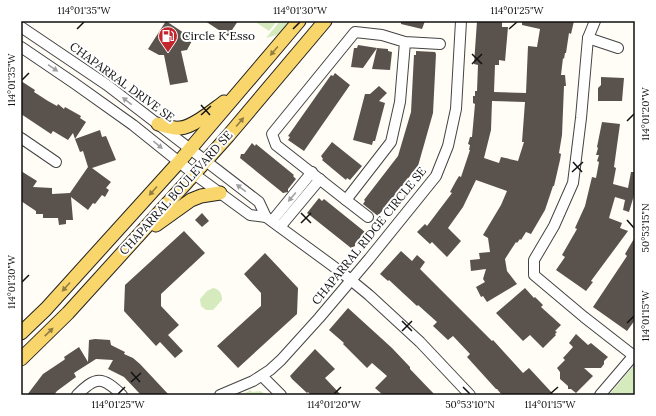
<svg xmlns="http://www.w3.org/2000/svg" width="656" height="416" font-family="Lora,serif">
  <rect width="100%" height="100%" fill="#fffdf5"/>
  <g fill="#d5ebbd">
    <polygon points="254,21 277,21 269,31"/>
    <polygon points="280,21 290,21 280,34 266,38"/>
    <path d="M213 288C219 289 222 293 222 300L213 310H206L201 306 200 299 207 291Z"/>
    <polygon points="635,364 635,395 609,395"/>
    <polygon points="251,390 252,392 260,391 267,395 241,395"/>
  </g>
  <g fill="#5a524d" fill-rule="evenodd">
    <polygon points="166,21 193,39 187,50 181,51 188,82 170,85 164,55 159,55 148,49"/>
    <polygon points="205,21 238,21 228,36"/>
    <polygon points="401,21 425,21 422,29 401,24"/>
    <path d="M477 21 502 22V27H508L505 61 499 60V65H495L494 92 526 93 528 46 537 47 540 29 522 25V21H574L571 34 569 33 566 53H565L564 59 563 58 561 75H565L566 86H564L562 135 559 153 561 154 560 160 554 186H553L545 210 531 234 526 232 521 240 520 239 517 243 516 242 505 259 507 271 517 284 487 302 483 296 481 297 476 287 485 282 483 279 486 269 471 271 470 260 480 259 479 253 490 252 488 238 483 235 501 205 507 191 476 180 463 207 448 228 461 241 447 257 432 242 430 244 417 232 425 224 427 226 452 193 450 192 456 181 459 176 461 177 470 150H469L470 145 468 144 470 137H472L475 104 473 103V96H475V91H477L478 65 474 64ZM492 101 525 102 522 142H524L518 161 501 157 499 163 484 158 491 130Z"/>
    <polygon points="358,45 377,48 363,68 351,67 354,48 357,48"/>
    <polygon points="377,48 388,49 388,51 392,52 390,70 372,69"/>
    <polygon points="416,51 435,52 436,54 433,113 418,166 378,216 363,204 365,201 364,200 398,156 411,112 414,55 416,55"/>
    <polygon points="335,73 350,85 304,151 288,140 290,137 288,136 331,75 333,76"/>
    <polygon points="601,77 624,78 622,101 598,101 598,88 601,85"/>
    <polygon points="21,81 35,90 34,92 48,101 57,106 58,104 64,109 65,107 81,116 80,118 86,122 75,139 73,133 68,140 53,131 51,134 21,114"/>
    <polygon points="379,86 387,93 379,101 385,103 375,141 373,141 372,145 353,140 365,94 370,94"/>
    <polygon points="602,122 620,124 614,167 616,168 613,184 628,188 631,172 635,172 635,192 629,212 623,210 625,200 615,197 609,218 622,223 620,228 628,231 591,281 593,282 586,291 556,270 565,257 562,255 577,229 575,228 585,206 592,177 596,178 599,162 597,161 599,155 596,155 598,148 597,147"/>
    <polygon points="100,130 102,137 106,136 116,160 92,168 111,182 106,188 109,190 105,197 102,195 95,204 93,203 88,210 71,197 73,220 66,220 66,224 59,225 58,218 43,218 43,214 36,214 36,211 21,201 21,171 37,181 33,187 52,188 52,194 70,193 88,167 83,151 80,152 75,139"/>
    <polygon points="332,142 362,166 350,180 347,178 346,180 322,160 323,159 321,156"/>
    <polygon points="252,143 255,146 256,144 294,175 293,176 296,179 288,189 288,192 283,193 240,158 241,154 244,154"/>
    <polygon points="319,198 322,201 324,199 365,232 355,244 355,246 351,248 307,213"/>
    <polygon points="202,213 209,221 202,227 195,220"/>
    <polygon points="184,231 205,253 161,294 161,306 179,325 168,335 183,351 175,358 160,342 156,346 124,311 125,285"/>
    <polygon points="635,237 635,320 627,331 593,307 627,256 625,254"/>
    <polygon points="401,251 412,261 417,255 425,262 420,269 492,341 493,340 523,373 529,368 554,395 502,395 497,389 496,389 467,357 470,354 453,336 448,340 433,326 437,322 418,305 417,306 389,280 388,281 380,274"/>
    <polygon points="265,253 298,288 297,314 238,368 217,346 261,306 261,293 244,274"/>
    <polygon points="525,288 534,298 535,297 543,305 541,307 561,325 555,331 557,332 555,334 556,335 543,348 530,335 523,341 496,313"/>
    <polygon points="348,308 392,348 410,367 410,369 435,395 383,395 375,388 387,376 372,363 367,368 343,344 344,343 329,330"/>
    <polygon points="576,334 588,345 591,343 608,357 604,361 604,364 601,368 584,368 593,376 576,393 571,389 568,389 568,386 560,379 560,372 557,368 565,360 563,358 573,347 569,343"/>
    <polygon points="95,339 110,340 111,345 125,352 124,354 133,358 140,364 169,395 141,395 124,377 108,369 113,360 96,359 74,373 76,377 57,391 54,395 27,395 43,374 64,360 65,359 64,357 79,347 88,362 89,340"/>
    <polygon points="315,349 335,369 325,378 341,395 311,395 308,392 307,393 292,379 290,376"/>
  </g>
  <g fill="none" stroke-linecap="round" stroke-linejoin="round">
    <g stroke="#444" stroke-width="12">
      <g id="minor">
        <polyline points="595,21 588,38 581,118 573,183 554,226 534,260 534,275 584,317 634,356"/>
        <polyline points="21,27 107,85 259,202 266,217 341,272 369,295 420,342 470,395"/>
        <polyline points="588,38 618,48"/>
        <polyline points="405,42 400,102 391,142 346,200 276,145 272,134 355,32 382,35 405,42 440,44"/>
        <polyline points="21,47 74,83 133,125 194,174 250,215 266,217"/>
        <polyline points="21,138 56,162"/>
        <polyline points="346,200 368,217"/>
        <polyline points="272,221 312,172"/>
        <polyline points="280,227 320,179"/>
        <polyline points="262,376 281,395"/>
        <path d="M77 395C96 376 102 376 122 395"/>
        <polyline points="220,395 253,381 270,370 281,360 319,318 369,259 436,176 448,146 456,109 461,21"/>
        <polyline points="600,395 635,354"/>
      </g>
    </g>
    <g stroke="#222" stroke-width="15">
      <g id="major">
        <path d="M158 124C166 126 173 129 180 128 194 127 213 110 224 102"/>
        <polyline points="156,225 191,200 201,196 220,193"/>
        <polyline points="21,333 46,309 179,162 299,21"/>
        <polyline points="21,359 68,313 186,183 228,136 325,21"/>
      </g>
    </g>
    <use href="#minor" stroke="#fff" stroke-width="10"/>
    <use href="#major" stroke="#f9d66b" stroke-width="13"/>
  </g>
  <defs><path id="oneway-solid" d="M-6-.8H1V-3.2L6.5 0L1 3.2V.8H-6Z"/></defs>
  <g fill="#917d42">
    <use href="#oneway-solid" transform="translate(274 51) rotate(130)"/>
    <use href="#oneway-solid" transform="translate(240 122) rotate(-50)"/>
    <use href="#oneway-solid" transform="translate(153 191) rotate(132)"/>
    <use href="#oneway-solid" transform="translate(66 287) rotate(132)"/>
    <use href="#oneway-solid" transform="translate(49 332) rotate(-44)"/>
  </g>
  <g fill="#a0a0a0">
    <use href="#oneway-solid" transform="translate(53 68) rotate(34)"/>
    <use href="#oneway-solid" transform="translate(127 101) rotate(-143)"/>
    <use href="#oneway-solid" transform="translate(158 145) rotate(39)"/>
    <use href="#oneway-solid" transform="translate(241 188) rotate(-143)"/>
    <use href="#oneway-solid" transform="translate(292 197) rotate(130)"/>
  </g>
  <path fill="none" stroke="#111" stroke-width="1.5" d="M77 29 84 22M293 29 300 22M509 29 517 22M472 54 482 64M472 64 482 54M22 80 29 73M201 105 210 115M201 115 211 106M627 121 634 114M573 162 582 172M572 172 583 162M301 213 311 223M627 220 634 228M301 223 311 213M22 282 29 275M402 321 412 331M627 323 634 316M402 331 412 321M131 372 140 382M131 382 141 373M463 387 470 394M118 394 125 387M334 394 341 387M550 394 558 387"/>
  <defs>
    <g id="fuel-pin" transform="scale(1)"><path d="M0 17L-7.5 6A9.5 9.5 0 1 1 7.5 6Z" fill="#c4262e" stroke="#fff"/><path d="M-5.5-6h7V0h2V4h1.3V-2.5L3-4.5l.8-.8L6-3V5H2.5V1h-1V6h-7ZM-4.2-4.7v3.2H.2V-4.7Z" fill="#fff"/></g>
  </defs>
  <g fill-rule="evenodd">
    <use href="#fuel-pin" x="168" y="36"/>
  </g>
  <g text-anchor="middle" stroke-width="4" stroke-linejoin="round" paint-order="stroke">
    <g font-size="12" fill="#111" stroke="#fff" text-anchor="start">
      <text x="182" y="40">Circle K Esso</text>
    </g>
    <g font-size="12" fill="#111" stroke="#fff">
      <text transform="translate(122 82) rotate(36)" y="4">CHAPARRAL DRIVE SE</text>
      <text transform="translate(176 193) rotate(-48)" y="4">CHAPARRAL BOULEVARD SE</text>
      <text transform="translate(369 236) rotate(-51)" y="4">CHAPARRAL RIDGE CIRCLE SE</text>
    </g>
  </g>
  <rect width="656" height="416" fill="none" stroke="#ffffff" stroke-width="44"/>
  <rect x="22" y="22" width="612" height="372" fill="none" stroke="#111" stroke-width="1.5"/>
  <g font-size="10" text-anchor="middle" fill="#111">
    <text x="84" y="14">114°01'35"W</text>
    <text x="300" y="14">114°01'30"W</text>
    <text x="517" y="14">114°01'25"W</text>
    <text transform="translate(11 80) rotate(-90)" y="4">114°01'35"W</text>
    <text transform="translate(645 114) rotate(-90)" y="4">114°01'20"W</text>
    <text transform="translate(645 228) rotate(-90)" y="4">50°53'15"N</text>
    <text transform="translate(11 282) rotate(-90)" y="4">114°01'30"W</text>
    <text transform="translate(645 316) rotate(-90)" y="4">114°01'15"W</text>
    <text x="118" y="408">114°01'25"W</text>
    <text x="334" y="408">114°01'20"W</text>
    <text x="470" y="408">50°53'10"N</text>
    <text x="550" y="408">114°01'15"W</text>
  </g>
</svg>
